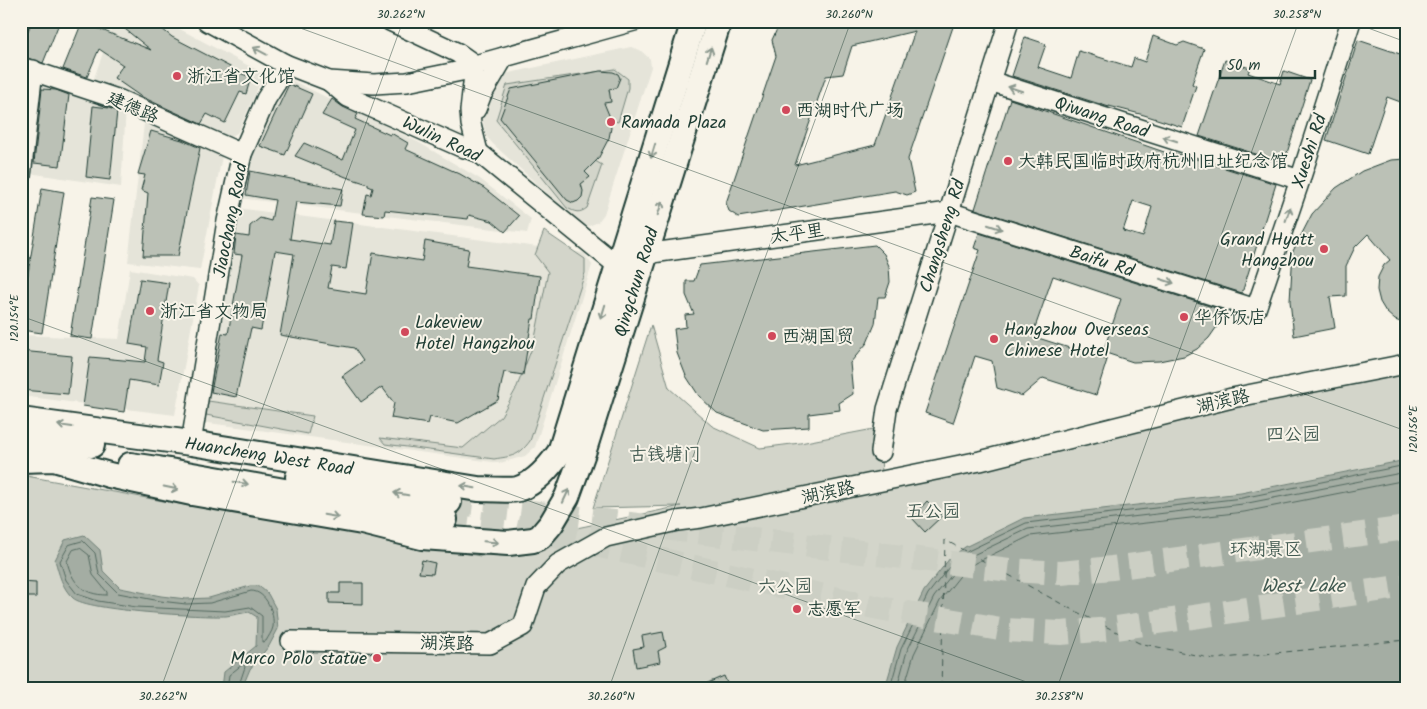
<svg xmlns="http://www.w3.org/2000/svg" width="1427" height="709" font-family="Kalam,'LXGW WenKai TC',sans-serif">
  <rect width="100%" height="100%" fill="#f7f3e8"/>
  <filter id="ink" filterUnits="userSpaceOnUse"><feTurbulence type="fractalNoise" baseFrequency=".02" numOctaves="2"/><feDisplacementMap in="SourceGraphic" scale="10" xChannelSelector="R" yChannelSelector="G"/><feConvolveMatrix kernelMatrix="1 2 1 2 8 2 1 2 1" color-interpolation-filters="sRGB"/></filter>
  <g filter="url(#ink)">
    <g fill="#e5e4d9">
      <polygon points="96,21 169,21 176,27 264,74 238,132 229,138 217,139 93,81 111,30"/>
      <polygon points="631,47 640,50 650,59 651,67 604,214 598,222 589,226 580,223 493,144 486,136 482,117 490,77"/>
      <polygon points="287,78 418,142 480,179 531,219 527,233 239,198 245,168"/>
      <polygon points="40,79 126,108 121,187 29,173"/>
      <polygon points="144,124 207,144 217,149 222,156 200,270 128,262"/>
      <polygon points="237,208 584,253 592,265 535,447 525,456 500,463 201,422"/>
      <polygon points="130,269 193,279 199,286 175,415 21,396 21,335 119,339"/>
    </g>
    <g fill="#d3d5ca" stroke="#79897f">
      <path d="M615 69 628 79V88L618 122 603 118 590 158 602 165 587 208C579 214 575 212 567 208L496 120 507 85Z"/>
      <path d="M544 231 585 259V273L530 441C518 457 512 456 494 459L385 444 380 438 463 448 501 416 516 389 534 343 548 272 535 255Z"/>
      <polygon points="651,325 669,388 712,426 760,448 800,443 879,428 882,472 1406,364 1406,688 21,688 21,475 185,505 345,524 421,545 480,556 543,549 572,529 681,506 593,508"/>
      <polygon points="208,401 313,416 308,434 206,415"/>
    </g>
    <g fill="#a4ada3" stroke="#6f8077">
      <polygon points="1406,460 1406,688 885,688 897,647 924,591 950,558 965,547 1024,518 1241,493"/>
      <path d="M84 535 100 550 103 571 120 588 161 596 186 599 209 598 250 586H259L268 594 276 609 278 629 269 646 250 669 242 688H222L224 672 256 646 257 617 249 612C242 613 234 615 226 616 203 617 87 611 73 598 62 588 59 574 55 560L65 540Z"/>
    </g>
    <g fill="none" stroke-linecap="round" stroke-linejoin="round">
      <g stroke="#546a60" stroke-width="1">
        <path d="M83 541 95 553 99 574 118 593 160 601 186 604 210 603 251 591C266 591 275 613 273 627 272 632 268 637 266 641L262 642V616L250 607 225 611 136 607 98 601 77 594 66 580 60 561 69 545Z"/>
        <path d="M80 548 89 555 93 575 107 592V595C83 595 72 583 67 561L73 550Z"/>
        <polyline points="227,688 229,675 243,664 245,667 238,688"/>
        <polyline points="890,688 901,649 928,594 953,562 968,551 1026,523 1242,498 1406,465"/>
        <polyline points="897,688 907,651 934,597 958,567 971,556 1028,529 1243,504 1406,472"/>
        <polyline points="904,688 914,654 940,601 963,572 975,563 1030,536 1244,512 1406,480"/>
      </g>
      <polyline stroke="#405950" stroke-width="1" stroke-dasharray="6 5" stroke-linecap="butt" points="941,688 945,540 1069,608 1139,643 1214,659 1406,640"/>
    </g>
    <g fill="#bbc1b6" stroke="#1f3d34" fill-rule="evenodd">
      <polygon points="32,21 60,21 43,63 21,56 21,48"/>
      <polygon points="115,21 152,21 172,37 232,68 231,70 251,77 246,94 240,92 225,123 207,114 201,124 140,96 114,78 123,65 99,49 87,77 63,69 82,22 151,50"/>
      <path d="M794 21H806L813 24 826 21H955L908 159 915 192 907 195 895 191 738 217 729 211 726 203 776 56 772 40 777 29 786 23ZM915 31 875 145 795 165 826 76 843 74 852 46Z"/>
      <polygon points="1153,36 1177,45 1184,42 1204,49 1192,84 1196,86 1182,127 1144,115 1109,106 1109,107 1012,76 1025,37 1046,44 1038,67 1071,78 1079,51 1131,67 1134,58 1145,62"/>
      <polygon points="1358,40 1406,56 1406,104 1387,97 1368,154 1326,140"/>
      <polygon points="1225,60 1250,68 1248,73 1280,84 1284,71 1310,80 1287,153 1278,161 1199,136"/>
      <polygon points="600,71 613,72 618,74 620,78 616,88 609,89 611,102 604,103 609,115 611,128 609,138 598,159 585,172 590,177 581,184 583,191 582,197 578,201 573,203 567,200 500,118 511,89"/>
      <polygon points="289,84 312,94 285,155 260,146"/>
      <polygon points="42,89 56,90 69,95 60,166 34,163"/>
      <polygon points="332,99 343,107 358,114 355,119 390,135 391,133 408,143 405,149 460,174 484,188 519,216 505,232 492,221 469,215 468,219 385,210 384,216 363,214 367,194 371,195 373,188 368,186 368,184 346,177 295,156 304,143 343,160 355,130 322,115"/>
      <path d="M1010 99 1170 154V152L1199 160 1276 184 1242 293 975 209ZM1133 201 1152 207 1143 237 1123 231Z"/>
      <polygon points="93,106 109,108 117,111 110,180 86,177"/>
      <polygon points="151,131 182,140 200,148 178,256 143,256 148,193 141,190 145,175 138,174"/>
      <polygon points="1406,159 1406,324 1395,320 1386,312 1380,302 1377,290 1378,277 1384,265 1390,260 1368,234 1355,247 1346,266 1346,296 1330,297 1335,328 1294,336 1290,301 1293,251 1312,214 1336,188 1362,171 1391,160"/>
      <polygon points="250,171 343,189 340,206 296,202 290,239 330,245 334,221 353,223 346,269 332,267 328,288 366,294 373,253 422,261 425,241 469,249 466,266 540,276 534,319 532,319 523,375 504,372 498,400 458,423 430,417 428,424 391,418 394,403 382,387 361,402 342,376 363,361 354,348 280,335 294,254 275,251 261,330 251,328 236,397 211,392 222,333 228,334 242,255 234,254 236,235 249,237 250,226 260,218 271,221 275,200 246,195"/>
      <polygon points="42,188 64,192 42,333 21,330 21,316"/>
      <polygon points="92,197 114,200 92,339 70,336"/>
      <polygon points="979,233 1222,310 1216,328 1209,338 1197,349 1184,356 1159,361 1133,362 1103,352 1121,299 1053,276 1032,336 1107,360 1096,395 1043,378 1022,396 997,388 992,361 975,356 953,423 925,413 980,250 974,248"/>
      <polygon points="875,245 884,254 889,266 890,282 885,297 878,297 875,324 867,343 850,363 853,394 839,403 840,410 809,414 809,427 763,430 717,413 699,396 686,376 677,353 674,329 686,327 685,315 694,314 686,295 686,281 694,281 700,265"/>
      <polygon points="140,279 169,283 157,360 163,362 159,385 129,380 124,412 83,406 90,357 145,362 147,347 129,344"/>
      <polygon points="21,351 72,356 68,394 21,390"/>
      <polygon points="927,501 942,516 925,532 912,518"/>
      <polygon points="422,560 435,563 433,574 419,573"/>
      <polygon points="21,582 36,583 36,597 21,597"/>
      <polygon points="340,583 363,583 363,604 329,603 329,593 340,593"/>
      <polygon points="663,632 666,647 658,651 660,662 636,667 633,649 644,647 642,636"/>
      <polygon points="724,676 729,688 696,688"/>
    </g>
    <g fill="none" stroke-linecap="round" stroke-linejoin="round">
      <g stroke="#cccfc4" stroke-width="24" stroke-dasharray="24 12" stroke-linecap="butt">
        <polyline points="449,502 1010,570 1061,573 1112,568 1406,528"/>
        <polyline points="445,519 510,526 879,608 1006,630 1061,633 1110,629 1406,586"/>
      </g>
      <g stroke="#1f3d34" stroke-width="22">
        <g id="minor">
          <polyline points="207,21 285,64 329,81 374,84 407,82 466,70 475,65 634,21"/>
          <polyline points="390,21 458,53 475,65"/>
          <polyline points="475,65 470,111 471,124 478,152"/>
          <polyline points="21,67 120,100 242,154"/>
          <polyline points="329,81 348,97 461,147 478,152 618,266"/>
          <polyline points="990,81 1300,180"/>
          <polyline points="476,109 481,96 504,57"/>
          <polyline points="21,176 33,70"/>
          <polyline points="645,254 949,212 1256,309 1300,180 1351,21"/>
          <polyline points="191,443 227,221 242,154 266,99 283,72 285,64"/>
          <polyline points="881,452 887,409 1009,21"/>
          <polyline points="291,641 490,644 523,626 536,587 558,564 606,537 677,521 701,518 980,461 1232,398 1406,364"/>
        </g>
      </g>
      <g stroke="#1f3d34" stroke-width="28">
        <g id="major">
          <path d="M21 420 191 443 478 489C487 489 510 491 518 489 536 483 549 467 560 452L694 21"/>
          <polyline points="21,440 92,445"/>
          <polyline points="21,460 54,459 109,475 192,493 362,522 422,537 508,543 533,540 540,537 551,524 567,497 584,450 719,21"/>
          <polyline points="130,465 158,469 445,519"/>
          <polyline points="298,477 449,502"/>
        </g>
      </g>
      <use href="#minor" stroke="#f7f3e8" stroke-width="19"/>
      <use href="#major" stroke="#f7f3e8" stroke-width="24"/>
    </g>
    <defs><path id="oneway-shaft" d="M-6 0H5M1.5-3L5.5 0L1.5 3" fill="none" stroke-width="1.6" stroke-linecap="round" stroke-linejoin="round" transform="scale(1.25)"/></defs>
    <g stroke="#8b988e">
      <use href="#oneway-shaft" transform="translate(260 51) rotate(-152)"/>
      <use href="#oneway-shaft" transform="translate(709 54) rotate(-72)"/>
      <use href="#oneway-shaft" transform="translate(1015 89) rotate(-162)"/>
      <use href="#oneway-shaft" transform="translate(1170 139) rotate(-162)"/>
      <use href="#oneway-shaft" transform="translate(653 151) rotate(107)"/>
      <use href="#oneway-shaft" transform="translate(660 208) rotate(-72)"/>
      <use href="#oneway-shaft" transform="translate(1288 214) rotate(-71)"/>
      <use href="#oneway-shaft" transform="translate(995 227) rotate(18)"/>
      <use href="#oneway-shaft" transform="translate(1167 281) rotate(18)"/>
      <use href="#oneway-shaft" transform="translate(603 312) rotate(107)"/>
      <use href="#oneway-shaft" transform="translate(65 426) rotate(-172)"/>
      <use href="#oneway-shaft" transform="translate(241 483) rotate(10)"/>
      <use href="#oneway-shaft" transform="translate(468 487) rotate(-171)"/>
      <use href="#oneway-shaft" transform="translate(171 488) rotate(12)"/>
      <use href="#oneway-shaft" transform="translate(401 494) rotate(-170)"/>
      <use href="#oneway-shaft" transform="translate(566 496) rotate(-65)"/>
      <use href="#oneway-shaft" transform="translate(331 516) rotate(10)"/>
      <use href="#oneway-shaft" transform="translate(491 542) rotate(5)"/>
    </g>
  </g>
  <path fill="none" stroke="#1f3d34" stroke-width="1" stroke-opacity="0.45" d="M281 21 1406 431M1349 21 1406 42M21 316 1043 688M161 688 403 21M609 688 851 21M1057 688 1299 21"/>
  <g fill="#d1495b" stroke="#f7f3e8" stroke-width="2">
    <circle cx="177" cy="76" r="5"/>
    <circle cx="786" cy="110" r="5"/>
    <circle cx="611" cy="122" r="5"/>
    <circle cx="1008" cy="161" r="5"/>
    <circle cx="1324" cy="249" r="5"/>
    <circle cx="150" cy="311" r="5"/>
    <circle cx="1184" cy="317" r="5"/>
    <circle cx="405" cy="332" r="5"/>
    <circle cx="772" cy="336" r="5"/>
    <circle cx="994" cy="339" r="5"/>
    <circle cx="797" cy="609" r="5"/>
    <circle cx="377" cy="658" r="5"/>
  </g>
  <g text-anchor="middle" stroke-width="4" stroke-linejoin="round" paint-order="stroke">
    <g font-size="18" fill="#1f3d34" stroke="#f7f3e8" text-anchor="start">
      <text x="187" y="82">浙江省文化馆</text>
      <text x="796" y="116">西湖时代广场</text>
      <text x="621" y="128">Ramada Plaza</text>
      <text x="1018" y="167">大韩民国临时政府杭州旧址纪念馆</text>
      <text x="1314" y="245" text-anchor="end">Grand Hyatt<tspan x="1314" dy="21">Hangzhou</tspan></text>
      <text x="160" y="317">浙江省文物局</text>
      <text x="1194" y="323">华侨饭店</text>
      <text x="415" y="328">Lakeview<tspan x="415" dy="21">Hotel Hangzhou</tspan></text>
      <text x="1004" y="335">Hangzhou Overseas<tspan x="1004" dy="21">Chinese Hotel</tspan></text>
      <text x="782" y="342">西湖国贸</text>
      <text x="807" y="615">志愿军</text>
      <text x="367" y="664" text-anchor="end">Marco Polo statue</text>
    </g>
    <g font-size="18" fill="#1f3d34" stroke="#f7f3e8">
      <text transform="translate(133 107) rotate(23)" y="6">建德路</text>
      <text transform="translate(1102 117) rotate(18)" y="6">Qiwang Road</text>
      <text transform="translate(442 139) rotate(25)" y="6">Wulin Road</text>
      <text transform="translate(1309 151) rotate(-72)" y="6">Xueshi Rd</text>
      <text transform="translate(230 220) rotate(-79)" y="6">Jiaochang Road</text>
      <text transform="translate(797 233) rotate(-8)" y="6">太平里</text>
      <text transform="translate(942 236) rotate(-73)" y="6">Changsheng Rd</text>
      <text transform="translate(1102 261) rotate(18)" y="6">Baifu Rd</text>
      <text transform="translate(636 282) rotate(-73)" y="6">Qingchun Road</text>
      <text transform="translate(1223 401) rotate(-13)" y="6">湖滨路</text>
      <text transform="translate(269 456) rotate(9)" y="6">Huancheng West Road</text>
      <text transform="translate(828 492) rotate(-12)" y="6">湖滨路</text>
      <text transform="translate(447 643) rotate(1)" y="6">湖滨路</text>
    </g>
    <g font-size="18" fill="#435b52" stroke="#f7f3e8">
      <text x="1293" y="440">四公园</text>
      <text x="665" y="460">古钱塘门</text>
      <text x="933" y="517">五公园</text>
      <text x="1266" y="555">环湖景区</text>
      <text x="785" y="592">六公园</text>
    </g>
    <g font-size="19" font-style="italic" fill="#405950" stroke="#f7f3e8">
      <text x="1303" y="592">West Lake</text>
    </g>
  </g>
  <rect width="1427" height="709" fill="none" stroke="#f7f3e8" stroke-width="55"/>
  <path d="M1220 70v8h95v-8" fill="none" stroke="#1f3d34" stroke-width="2.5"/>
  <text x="1227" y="70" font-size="15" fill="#1f3d34" stroke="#f7f3e8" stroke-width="4" paint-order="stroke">50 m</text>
  <rect x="28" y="28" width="1372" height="654" fill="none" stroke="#1f3d34" stroke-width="2"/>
  <g font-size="12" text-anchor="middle" fill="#1f3d34">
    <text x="401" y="18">30.262°N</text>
    <text x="849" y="18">30.260°N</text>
    <text x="1297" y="18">30.258°N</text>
    <text transform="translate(14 318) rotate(-90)" y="4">120.154°E</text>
    <text transform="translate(1413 429) rotate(-90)" y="4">120.156°E</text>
    <text x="163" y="700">30.262°N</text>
    <text x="611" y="700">30.260°N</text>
    <text x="1059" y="700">30.258°N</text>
  </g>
</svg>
